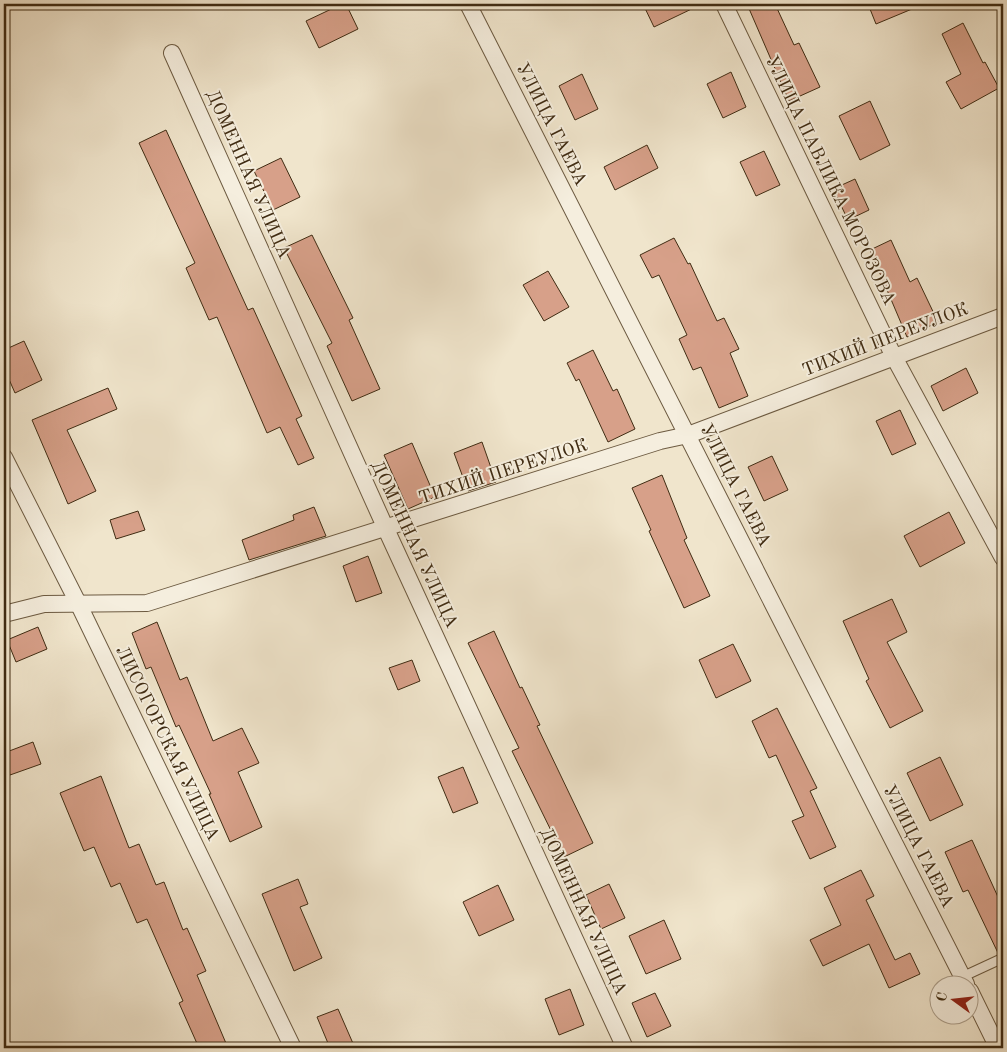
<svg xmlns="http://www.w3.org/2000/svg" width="1007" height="1052" font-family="'Old Standard TT',serif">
  <rect width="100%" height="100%" fill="#f0e5cc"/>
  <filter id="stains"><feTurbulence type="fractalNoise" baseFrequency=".004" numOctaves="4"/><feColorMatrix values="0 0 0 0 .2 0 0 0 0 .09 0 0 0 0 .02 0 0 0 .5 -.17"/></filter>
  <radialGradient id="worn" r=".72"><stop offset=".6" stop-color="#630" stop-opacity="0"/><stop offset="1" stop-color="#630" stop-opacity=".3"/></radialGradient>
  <g fill="#d7a089" stroke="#402c13">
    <polygon points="342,4 346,4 358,29 319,48 306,21"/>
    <polygon points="643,4 702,4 654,27"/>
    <polygon points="747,4 775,4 794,45 799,43 820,87 789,101"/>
    <polygon points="868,4 924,4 876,24"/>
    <polygon points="963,23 983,63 985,62 999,88 961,109 946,82 961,74 942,34"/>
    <polygon points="731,72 746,107 723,118 707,84"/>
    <polygon points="582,74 598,109 575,120 559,86"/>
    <polygon points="870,101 890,145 860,160 839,116"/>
    <polygon points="166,130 248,310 253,308 302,416 296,419 314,458 298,465 280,427 267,433 217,317 209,320 186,268 195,263 139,143"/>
    <polygon points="647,145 658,168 615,190 604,167"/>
    <polygon points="764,151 780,185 756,196 740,162"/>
    <polygon points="281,158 300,197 273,210 254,171"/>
    <polygon points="855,179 869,210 848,220 833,189"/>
    <polygon points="312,235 353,318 349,320 380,389 352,401 327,346 332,343 284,248"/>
    <polygon points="674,238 688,264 690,263 717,321 724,318 739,349 730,353 748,396 719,408 701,367 693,370 679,339 687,335 659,275 652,278 640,255"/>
    <polygon points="891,240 910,282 917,278 938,322 907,337 870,250"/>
    <polygon points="548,271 569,307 544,321 523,285"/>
    <polygon points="24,341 42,380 15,393 4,368 4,350"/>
    <polygon points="593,350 613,391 617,389 635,429 608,442 579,379 576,381 567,363"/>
    <polygon points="966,368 978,393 943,411 931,386"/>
    <polygon points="108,388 117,409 67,430 96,491 68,504 32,420"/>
    <polygon points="900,410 916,444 892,455 876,421"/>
    <polygon points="482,442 496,482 468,491 454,453"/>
    <polygon points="412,443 435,497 408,509 384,455"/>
    <polygon points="772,456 788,490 764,501 748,467"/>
    <polygon points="662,475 687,538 684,540 710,596 684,608 649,531 651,530 632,488"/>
    <polygon points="314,507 326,536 249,560 242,540 294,520 293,515"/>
    <polygon points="138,511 145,530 116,539 110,520"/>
    <polygon points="949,512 965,543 920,567 904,536"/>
    <polygon points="368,556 382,593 356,602 343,566"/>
    <polygon points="892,599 907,632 887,642 923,711 890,728 866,681 869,679 843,621"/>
    <polygon points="157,622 180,680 187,677 213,741 242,728 259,763 238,772 262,827 230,842 209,794 211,794 179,725 176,727 151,667 146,669 132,633"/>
    <polygon points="38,627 47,649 16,662 7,640"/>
    <polygon points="494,631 520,688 522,687 540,725 537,726 593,843 564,857 512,751 519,748 468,643"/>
    <polygon points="733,644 751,681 716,698 699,660"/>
    <polygon points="412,660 420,681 398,690 389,668"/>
    <polygon points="777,708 817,788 810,791 836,847 810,859 792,821 804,816 776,755 769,758 752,721"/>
    <polygon points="33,742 41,764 10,775 4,753"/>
    <polygon points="940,757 963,805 930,821 907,773"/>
    <polygon points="463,767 478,803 453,813 438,777"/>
    <polygon points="101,776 129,848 139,844 156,885 164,882 183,930 187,928 206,971 197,975 228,1048 199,1048 179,1003 183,1001 147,919 137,923 120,883 111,887 94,847 84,851 60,793"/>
    <polygon points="972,840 998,897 1003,894 1003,952 998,953 968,890 963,892 945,852"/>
    <polygon points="861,870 874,896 866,900 895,960 910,953 920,974 889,988 869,944 823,966 810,940 841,925 824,888"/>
    <polygon points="298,879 308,904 300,907 322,958 294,971 262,894"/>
    <polygon points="609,884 625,918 601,929 586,895"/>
    <polygon points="498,885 514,920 479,936 463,902"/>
    <polygon points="664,920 681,959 646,974 629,936"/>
    <polygon points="570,989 584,1025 559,1035 545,999"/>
    <polygon points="655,993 671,1026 647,1037 632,1003"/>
    <polygon points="338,1009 355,1048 330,1048 317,1017"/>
  </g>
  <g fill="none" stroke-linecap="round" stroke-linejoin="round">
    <g stroke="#6c5a41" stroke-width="11">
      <polyline id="lane" points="962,977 1003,958"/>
    </g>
    <g stroke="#6c5a41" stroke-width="18">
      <g id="street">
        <polyline points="468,4 966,984"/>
        <polyline points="724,4 894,357 1003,558"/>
        <polyline points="172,53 386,529 625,1048"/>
        <polyline points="4,457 78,603 293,1048"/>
        <polyline points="4,614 44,604 147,603 660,441 688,435 1003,316"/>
        <polyline points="970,991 998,1048"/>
      </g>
    </g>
    <use href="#lane" stroke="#f5eede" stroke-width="9"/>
    <use href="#street" stroke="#f5eede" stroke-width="16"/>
  </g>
  <g text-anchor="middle" stroke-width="4" stroke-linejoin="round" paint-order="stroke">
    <g font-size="18" fill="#402c13" stroke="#f5eede">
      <text transform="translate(552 124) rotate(63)" y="6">УЛИЦА ГАЕВА</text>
      <text transform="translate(249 174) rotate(66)" y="6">ДОМЕННАЯ УЛИЦА</text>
      <text transform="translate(831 180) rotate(64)" y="6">УЛИЦА ПАВЛИКА МОРОЗОВА</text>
      <text transform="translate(885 339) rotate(-21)" y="6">ТИХИЙ ПЕРЕУЛОК</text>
      <text transform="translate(503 471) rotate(-18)" y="6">ТИХИЙ ПЕРЕУЛОК</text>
      <text transform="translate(736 485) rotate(63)" y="6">УЛИЦА ГАЕВА</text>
      <text transform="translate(415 544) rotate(65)" y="6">ДОМЕННАЯ УЛИЦА</text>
      <text transform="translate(168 743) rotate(64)" y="6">ЛИСОГОРСКАЯ УЛИЦА</text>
      <text transform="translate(919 846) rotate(63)" y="6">УЛИЦА ГАЕВА</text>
      <text transform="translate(584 911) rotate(65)" y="6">ДОМЕННАЯ УЛИЦА</text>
    </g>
  </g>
  <rect width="1007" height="1052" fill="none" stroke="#f0e5cc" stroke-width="20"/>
  <rect x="5" y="5" width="997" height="1042" fill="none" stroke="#402c13" stroke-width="2.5"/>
  <rect x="10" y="10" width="987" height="1032" fill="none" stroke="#402c13"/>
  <g transform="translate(954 1000) rotate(285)"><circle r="24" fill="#f5eede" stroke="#ada08d"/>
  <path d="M0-4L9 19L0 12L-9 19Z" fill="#8f2418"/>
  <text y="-8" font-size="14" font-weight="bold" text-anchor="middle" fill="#402c13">С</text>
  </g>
  <rect width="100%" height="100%" filter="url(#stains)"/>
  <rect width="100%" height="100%" fill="url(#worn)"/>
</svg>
